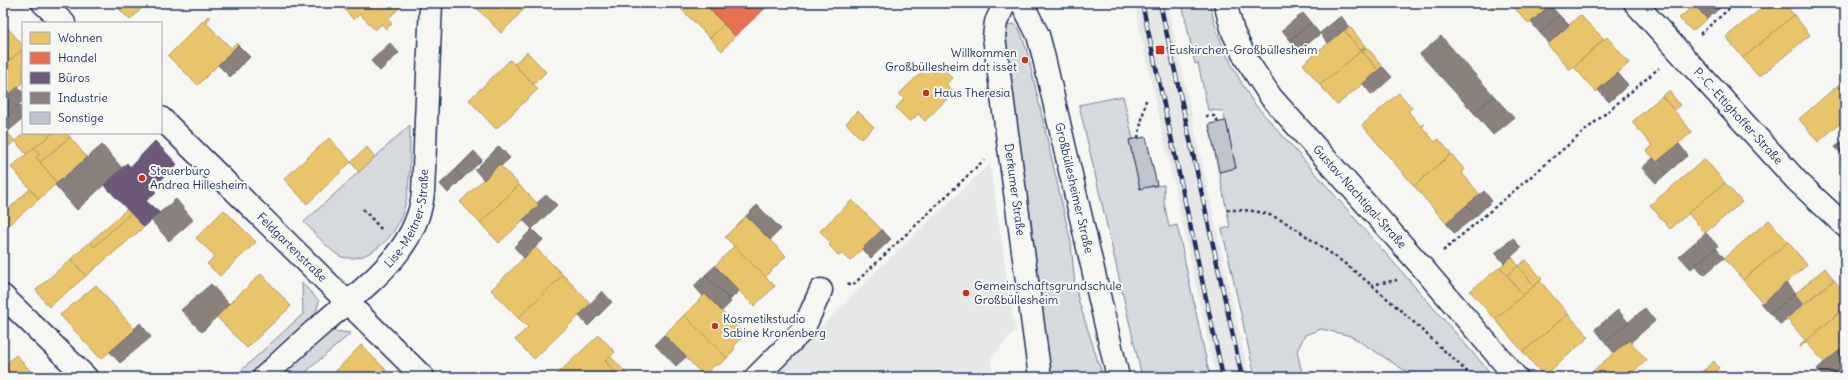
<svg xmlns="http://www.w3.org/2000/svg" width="1848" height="380" font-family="Delius,sans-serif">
  <rect width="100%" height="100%" fill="#f6f6f2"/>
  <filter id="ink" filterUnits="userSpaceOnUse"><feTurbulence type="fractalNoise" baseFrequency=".025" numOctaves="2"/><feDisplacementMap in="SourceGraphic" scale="8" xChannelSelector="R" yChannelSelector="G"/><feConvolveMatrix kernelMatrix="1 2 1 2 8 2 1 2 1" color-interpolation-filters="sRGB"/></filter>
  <g filter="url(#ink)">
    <g fill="#e6e7e7">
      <polygon points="1134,3 1167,3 1249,377 1216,377"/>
      <polygon points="990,164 1015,331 991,358 993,377 770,377 893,255"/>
    </g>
    <g fill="#d6d9dd" stroke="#78849e">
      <path d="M1182 3H1210C1216 39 1234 71 1253 102L1494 377H1415L1351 336 1321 329 1305 335 1297 351 1303 377H1255L1222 229 1230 227 1219 172 1236 168 1223 111 1208 110 1198 63 1195 64Z"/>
      <polygon points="1014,24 1019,28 1027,51 1071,243 1075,286 1079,302 1103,377 1050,377 1004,33 1006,26"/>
      <polygon points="1123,96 1133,139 1129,140 1140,188 1164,185 1164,202 1169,227 1177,225 1210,377 1142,377 1079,105"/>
      <path d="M410 125C409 169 416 227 371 252 363 257 352 260 342 257 332 254 312 230 304 222Z"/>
      <polygon points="302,283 319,301 316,312 310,320 248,377 234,377 303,314"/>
      <polygon points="333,331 351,333 300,377 277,377 328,332"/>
    </g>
    <g fill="#e9c46a" stroke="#ab9766">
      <polygon points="113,3 147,3 130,20"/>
      <polygon points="338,3 348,3 343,8"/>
      <polygon points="348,3 396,3 400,7 388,19 392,24 386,29 382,24 375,30 360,14 354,20 343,8"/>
      <polygon points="472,3 530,3 501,33"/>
      <polygon points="675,3 704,3 724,24 710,38"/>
      <polygon points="1488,3 1501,3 1494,10"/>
      <polygon points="1510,3 1552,3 1529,24"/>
      <polygon points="1768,3 1784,3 1794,15 1743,58 1726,37"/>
      <polygon points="1695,5 1707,19 1692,31 1679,18"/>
      <polygon points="1580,15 1604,39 1570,70 1547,44"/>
      <polygon points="1794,15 1810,35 1759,77 1743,58"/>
      <polygon points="208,16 210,18 206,23 231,48 236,43 238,45 198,85 168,56"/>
      <polygon points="724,24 735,36 722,51 710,38"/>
      <polygon points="1349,26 1345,31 1360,50 1366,47 1320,85 1303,64"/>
      <polygon points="1350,27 1365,46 1360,50 1345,31"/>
      <polygon points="8,28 23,46 23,49 3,66 3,32"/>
      <polygon points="1607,37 1629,63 1596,92 1574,67"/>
      <polygon points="1366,47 1362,51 1378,70 1383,67 1337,105 1320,85"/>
      <polygon points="1367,47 1382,66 1378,70 1362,51"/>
      <polygon points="23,49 23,83 3,100 3,66"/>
      <polygon points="527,52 546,72 534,84 514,64"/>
      <polygon points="510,60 538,89 496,129 469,100"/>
      <polygon points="928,66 934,73 941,67 953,78 946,84 954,92 925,121 918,114 910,122 896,108 904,99 899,94"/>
      <polygon points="1845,79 1845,119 1818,142 1799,119"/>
      <polygon points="1669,91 1680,105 1674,110 1662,96"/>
      <polygon points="1399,93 1412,108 1408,111 1421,126 1425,124 1422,127 1435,142 1439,139 1451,154 1414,186 1362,125"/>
      <polygon points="1662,96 1692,132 1657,162 1647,151 1652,146 1632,122"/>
      <polygon points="858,111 874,127 861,139 846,123"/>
      <polygon points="3,128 15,141 3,151"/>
      <polygon points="24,133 53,133 26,154 15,141"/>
      <polygon points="53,133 67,133 70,137 40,162 36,157 40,154 34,148"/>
      <polygon points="70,137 87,158 57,183 40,162"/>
      <polygon points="329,138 351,162 307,204 284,179"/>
      <polygon points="367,147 375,157 359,172 351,162"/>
      <polygon points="34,148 40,154 36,157 57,183 39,199 11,167"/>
      <polygon points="1451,154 1465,170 1462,173 1480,195 1446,223 1414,186"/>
      <polygon points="1705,159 1725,183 1670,229 1650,205"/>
      <polygon points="499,164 519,185 480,223 460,202"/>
      <polygon points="1725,183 1742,202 1705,233 1688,213"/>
      <polygon points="519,185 539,205 499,243 480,223"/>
      <polygon points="30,189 39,199 4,229 3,214"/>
      <polygon points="852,200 882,230 850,261 842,254 839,256 829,245 831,243 820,231"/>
      <polygon points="127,209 131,213 94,247 90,242"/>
      <polygon points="224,210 256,242 220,276 207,264 215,256 196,238"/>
      <polygon points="131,213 144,227 86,276 71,259 90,242 94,247"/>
      <polygon points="746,216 786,256 765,277 725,237"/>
      <polygon points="1769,220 1788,242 1743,280 1724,258"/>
      <polygon points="1788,242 1807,265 1763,303 1743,280"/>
      <polygon points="734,246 775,286 754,306 715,266"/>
      <polygon points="535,247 563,275 518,318 491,290"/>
      <polygon points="1512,257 1518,266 1507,275 1500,267"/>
      <polygon points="71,259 86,276 49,307 36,290"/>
      <polygon points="1526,260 1542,279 1534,286 1518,266"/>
      <polygon points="1518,266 1534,286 1523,295 1507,275"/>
      <polygon points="1500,267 1523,295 1495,319 1470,291"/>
      <polygon points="1825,268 1834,280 1803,304 1795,294"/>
      <polygon points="261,274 291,306 247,348 216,316"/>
      <polygon points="563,275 591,304 534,359 515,340 528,327 518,318"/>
      <polygon points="1834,280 1845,293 1845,308 1799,347 1805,340 1788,320 1780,324"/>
      <polygon points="1540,281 1568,314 1523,352 1495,319"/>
      <polygon points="96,285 135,330 101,359 60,315"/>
      <polygon points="705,294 745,335 734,346 734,350 727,358 684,315"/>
      <polygon points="1845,308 1845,346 1817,369 1824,362 1806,342 1799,347"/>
      <polygon points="1568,314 1589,337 1544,376 1523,352"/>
      <polygon points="684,315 727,358 719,365 715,365 704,376 664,335"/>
      <polygon points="599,335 615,352 605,361 620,377 558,377 556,375"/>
      <polygon points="1629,340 1647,360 1627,377 1586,377"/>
      <polygon points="361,345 386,370 379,377 334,377 332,375"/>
      <polygon points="16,355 36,377 3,377 3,367"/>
      <polygon points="610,356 630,377 620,377 605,361"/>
      <polygon points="1714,361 1719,368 1714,373 1717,377 1709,377 1704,370"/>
      <polygon points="1704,370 1709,377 1695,377"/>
    </g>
    <polygon fill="#e76f51" stroke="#aa5c55" points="704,3 771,3 735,36"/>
    <polygon fill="#6d597a" stroke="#544c72" points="155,141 177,164 152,189 156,192 146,201 160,213 144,227 104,185 127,163 130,167"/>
    <g fill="#8a817c" stroke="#696873">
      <polygon points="1697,3 1726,3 1707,19 1695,5"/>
      <polygon points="1550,5 1559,15 1540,33 1531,22"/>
      <polygon points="1303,13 1311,23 1290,40 1282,30"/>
      <polygon points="1559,15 1569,25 1549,43 1540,33"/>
      <polygon points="1341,16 1349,26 1328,43 1320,33"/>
      <polygon points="1311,23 1320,34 1299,51 1290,40"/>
      <polygon points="1441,36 1494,96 1474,113 1420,54"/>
      <polygon points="390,43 399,53 380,71 371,61"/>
      <polygon points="238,45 250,57 230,77 218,65"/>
      <polygon points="1383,67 1392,77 1372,95 1363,84"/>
      <polygon points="1618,73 1628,85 1609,102 1598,90"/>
      <polygon points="18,87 23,93 23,101 7,114 3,110 3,100"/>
      <polygon points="1494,96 1514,118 1493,135 1474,113"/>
      <polygon points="19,105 23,110 23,119 7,132 3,128 3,119"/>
      <polygon points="1845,139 1845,158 1835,147"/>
      <polygon points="1679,144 1688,155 1667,173 1658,161"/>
      <polygon points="102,145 122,168 77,210 55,185"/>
      <polygon points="499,146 510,158 501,166 499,164 484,180 475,170"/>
      <polygon points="474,151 482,160 463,178 455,170"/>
      <polygon points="1653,158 1667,173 1656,183 1642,168"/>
      <polygon points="455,170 463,178 448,193 440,184"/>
      <polygon points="1484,191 1492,201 1476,216 1467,205"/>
      <polygon points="546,195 557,205 532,229 523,220 539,205 537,203"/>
      <polygon points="176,199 193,220 169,241 151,220"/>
      <polygon points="757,205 781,229 770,240 746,216"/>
      <polygon points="1467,205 1476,216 1454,233 1446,223"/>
      <polygon points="532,229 543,240 524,258 514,247"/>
      <polygon points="882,230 891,239 871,258 862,249"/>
      <polygon points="1706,233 1718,246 1691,269 1679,256"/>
      <polygon points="1513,238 1521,248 1504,263 1495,253"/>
      <polygon points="1716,248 1724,258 1704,275 1695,265"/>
      <polygon points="715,266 739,291 730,300 705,275"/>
      <polygon points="705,275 731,302 722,311 705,294 703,296 694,286"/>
      <polygon points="1786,283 1795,293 1770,314 1760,303 1763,303"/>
      <polygon points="211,284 229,304 202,332 181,310"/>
      <polygon points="602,291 612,302 588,326 579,316"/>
      <polygon points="1795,294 1803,304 1780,324 1771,314"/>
      <polygon points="1645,308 1655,321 1631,342 1629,340 1614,353 1605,342"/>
      <polygon points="1618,310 1628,322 1605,342 1595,329"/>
      <polygon points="140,323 151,337 120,363 110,352 135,330 134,329"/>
      <polygon points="664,335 686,357 676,366 655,344"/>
      <polygon points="1841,349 1845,354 1845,364 1830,377 1824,377 1817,369"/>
    </g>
    <g fill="#c0c4cd" stroke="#1b2f5e">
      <polygon points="1226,121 1236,168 1219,172 1209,124"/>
      <polygon points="1146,137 1157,185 1140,189 1129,140"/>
    </g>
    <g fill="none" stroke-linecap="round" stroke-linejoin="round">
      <g stroke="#1b2f5e" stroke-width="25">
        <g id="minor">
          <polyline points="43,3 64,23"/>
          <path id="s1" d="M1005 3 996 22 994 37 1040 377"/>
          <path id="s2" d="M1225 3 1233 32 1246 59 1271 97 1422 267 1516 377"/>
          <path id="s3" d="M1635 3 1797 181 1845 226"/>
          <path id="s4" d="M161 118 423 377"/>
          <polyline points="3,296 86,377"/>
          <path id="s5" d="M264 377C283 359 302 341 322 324 364 287 417 252 423 193L431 3"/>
          <polyline points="756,377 803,330 821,290"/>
        </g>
      </g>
      <g stroke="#1b2f5e" stroke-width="25">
        <g id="tertiary">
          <path id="s6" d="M1022 3 1038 35 1043 54 1118 377"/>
        </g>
      </g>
      <g stroke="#1b2f5e" stroke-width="2.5" stroke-dasharray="3 3" stroke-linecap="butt">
        <polyline points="1700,34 1736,3"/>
        <polyline points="1206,116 1214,116 1218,122"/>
        <polyline points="1138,138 1146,100"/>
        <polyline points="363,209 382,230"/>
        <path d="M1227 210C1242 210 1258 210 1272 216 1288 222 1302 233 1316 243 1373 281 1422 331 1473 377"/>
        <polyline points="1443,251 1659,68"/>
        <polyline points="847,285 854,284 984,160"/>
        <polyline points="1371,285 1397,280"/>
      </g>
      <use href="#minor" stroke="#f6f6f2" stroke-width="22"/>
      <use href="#tertiary" stroke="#f6f6f2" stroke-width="22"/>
      <g stroke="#1b2f5e" stroke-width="4.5">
        <g id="rail">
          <polyline points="1142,3 1223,377"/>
          <polyline points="1160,3 1242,377"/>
        </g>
      </g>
      <use href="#rail" stroke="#f6f6f2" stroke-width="3" stroke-dasharray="9" stroke-linecap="butt"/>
    </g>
  </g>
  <g fill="#c8321e" stroke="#f6f6f2" stroke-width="1.5">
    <rect x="1155" y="45" width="10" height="10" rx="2"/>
    <circle cx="1025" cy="60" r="4"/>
    <circle cx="926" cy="93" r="4"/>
    <circle cx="142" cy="178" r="4"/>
    <circle cx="966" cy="293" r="4"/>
    <circle cx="715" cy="326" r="4"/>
  </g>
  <g text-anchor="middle" stroke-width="4" stroke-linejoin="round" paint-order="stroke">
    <g font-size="12" fill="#1b2f5e" stroke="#f6f6f2" text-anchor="start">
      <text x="1169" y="54">Euskirchen-Großbüllesheim</text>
      <text x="1017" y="57" text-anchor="end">Willkommen<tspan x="1017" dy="14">Großbüllesheim dat isset</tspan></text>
      <text x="934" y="97">Haus Theresia</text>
      <text x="150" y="175">Steuerbüro<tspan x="150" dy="14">Andrea Hillesheim</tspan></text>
      <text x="974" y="290">Gemeinschaftsgrundschule<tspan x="974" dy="14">Großbüllesheim</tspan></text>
      <text x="723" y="323">Kosmetikstudio<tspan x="723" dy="14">Sabine Kronenberg</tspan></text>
    </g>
    <g font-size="12" fill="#1b2f5e" stroke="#f6f6f2">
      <text dy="4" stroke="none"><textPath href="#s3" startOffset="153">P.-C.-Ettighoffer-Straße</textPath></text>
      <text dy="4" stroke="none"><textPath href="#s6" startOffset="193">Großbüllesheimer Straße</textPath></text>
      <text dy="4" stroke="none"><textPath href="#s1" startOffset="190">Derkumer Straße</textPath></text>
      <text dy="4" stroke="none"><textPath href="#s2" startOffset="239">Gustav-Nachtigal-Straße</textPath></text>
      <text dy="4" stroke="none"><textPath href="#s5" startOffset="219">Lise-Meitner-Straße</textPath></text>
      <text dy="4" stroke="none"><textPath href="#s4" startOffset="184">Feldgartenstraße</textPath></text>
    </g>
  </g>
  <rect width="1848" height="380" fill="none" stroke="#f6f6f2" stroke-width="16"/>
  <rect x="8" y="8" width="1832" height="364" fill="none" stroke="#1b2f5e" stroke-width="1.5" filter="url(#ink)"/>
  <rect x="22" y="22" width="140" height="112" fill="#f6f6f2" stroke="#9ea6b7"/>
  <rect x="30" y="32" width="20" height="12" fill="#e9c46a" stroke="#9ea6b7"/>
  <text x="58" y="42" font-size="12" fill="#1b2f5e">Wohnen</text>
  <rect x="30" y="52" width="20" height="12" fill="#e76f51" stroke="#9ea6b7"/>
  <text x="58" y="62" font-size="12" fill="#1b2f5e">Handel</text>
  <rect x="30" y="72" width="20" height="12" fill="#6d597a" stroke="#9ea6b7"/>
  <text x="58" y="82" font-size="12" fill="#1b2f5e">Büros</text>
  <rect x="30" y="92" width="20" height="12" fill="#8a817c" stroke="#9ea6b7"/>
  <text x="58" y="102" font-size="12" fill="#1b2f5e">Industrie</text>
  <rect x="30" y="112" width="20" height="12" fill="#c0c4cd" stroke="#9ea6b7"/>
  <text x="58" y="122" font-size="12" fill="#1b2f5e">Sonstige</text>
</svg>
